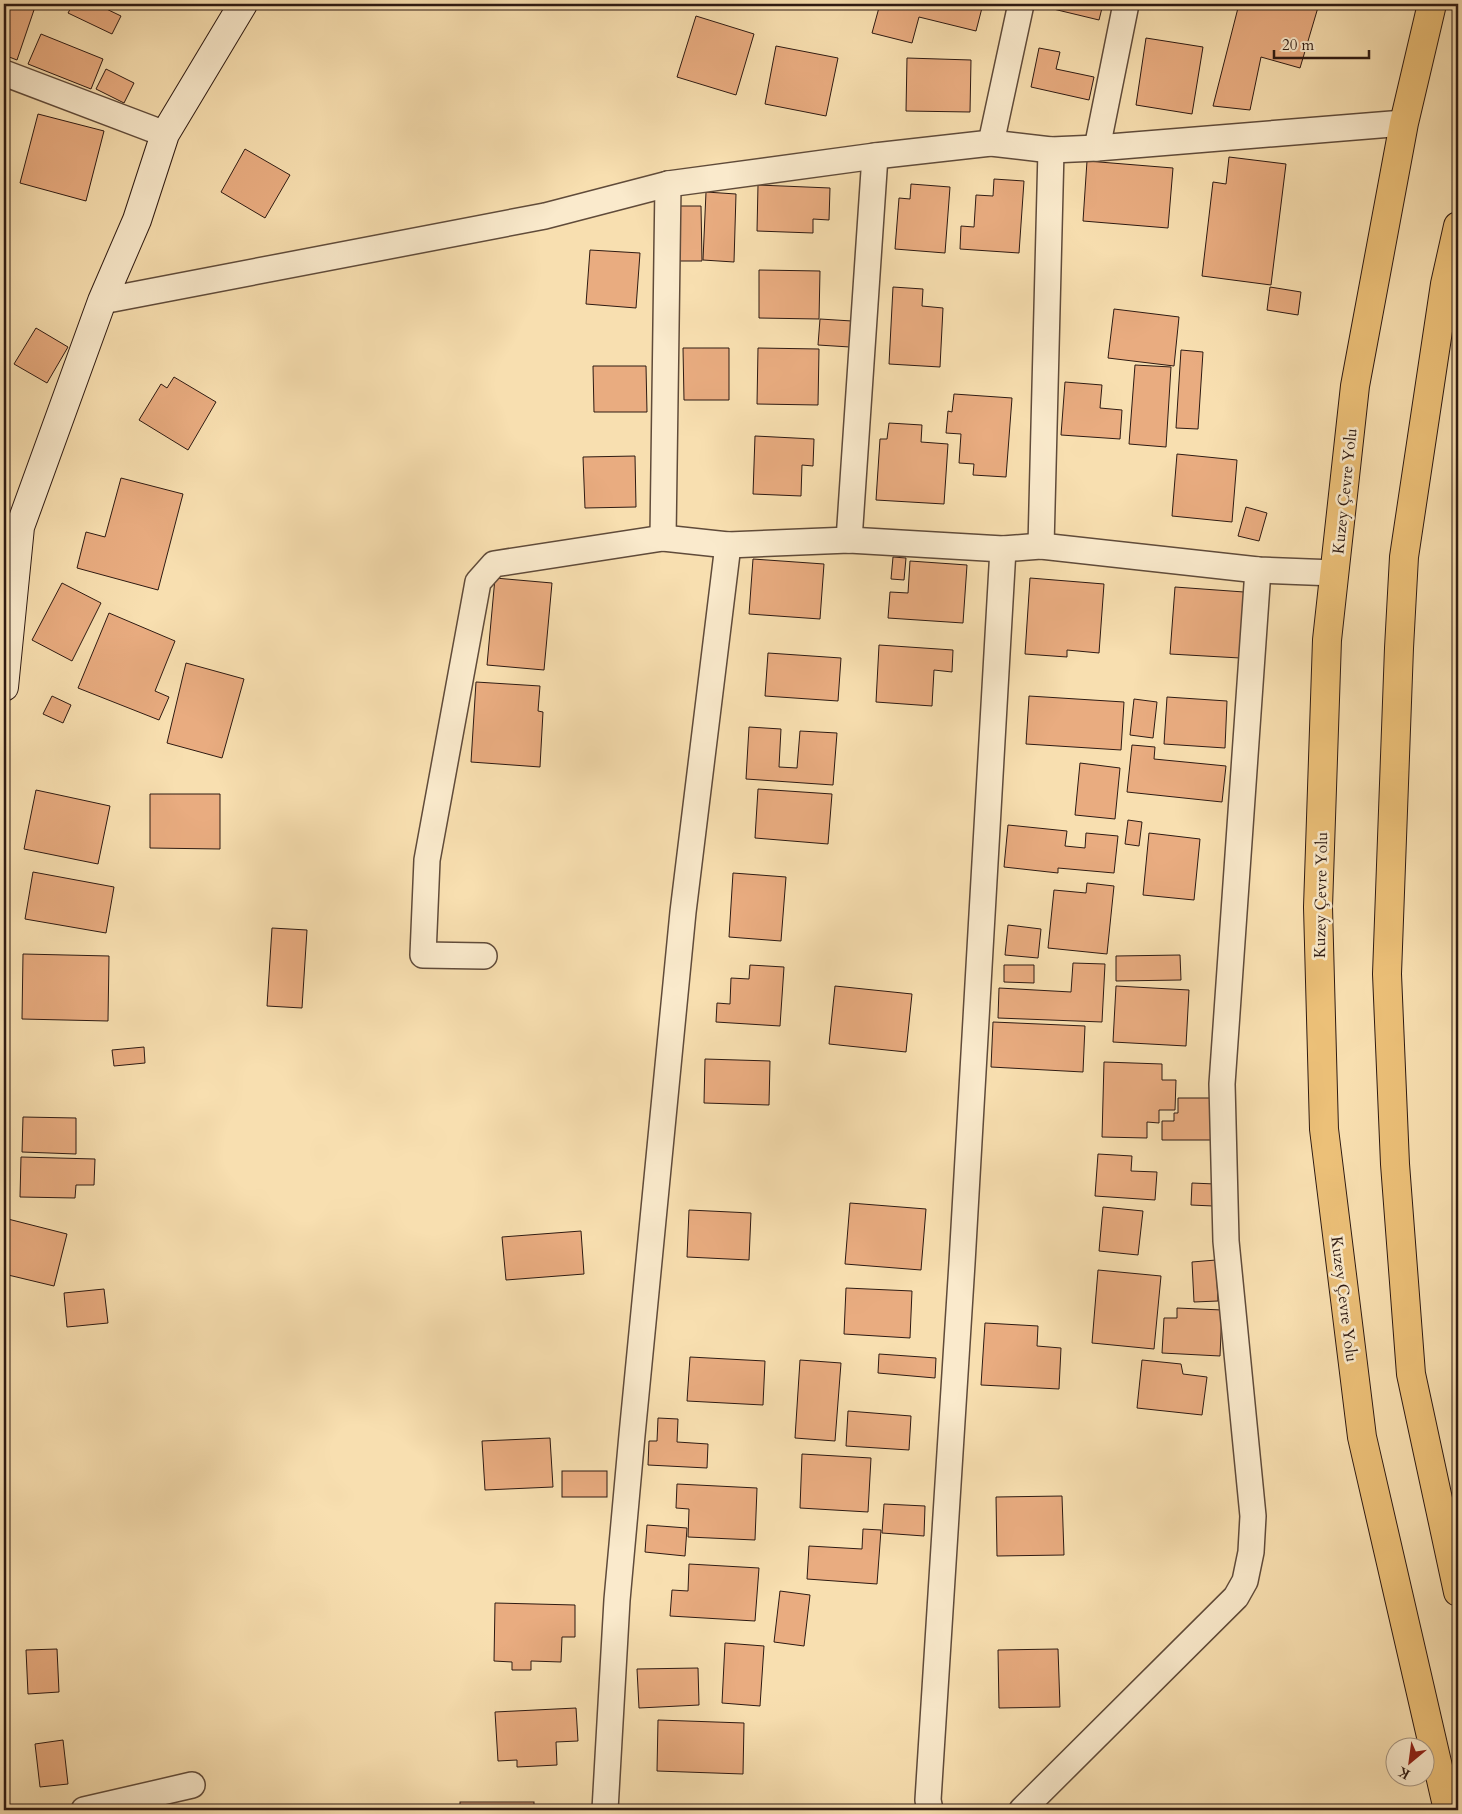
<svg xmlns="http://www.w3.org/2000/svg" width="1462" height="1814" font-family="Cardo,serif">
  <rect width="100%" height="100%" fill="#f8dfb0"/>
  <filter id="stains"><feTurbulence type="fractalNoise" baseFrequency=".004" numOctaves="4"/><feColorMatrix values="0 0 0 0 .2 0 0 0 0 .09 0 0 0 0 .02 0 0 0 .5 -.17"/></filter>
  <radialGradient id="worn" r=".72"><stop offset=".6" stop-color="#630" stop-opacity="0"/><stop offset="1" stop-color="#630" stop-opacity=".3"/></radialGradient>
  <g fill="#e9ac80" stroke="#2e1a12">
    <polygon points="4,4 36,4 17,60 4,55"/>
    <polygon points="73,4 96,4 121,16 112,34 68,13"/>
    <polygon points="880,4 983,4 976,31 919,17 912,43 872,33"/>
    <polygon points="1046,4 1103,4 1099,20 1045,7"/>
    <polygon points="1239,4 1319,4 1300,68 1261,57 1250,110 1213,106"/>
    <polygon points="696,16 754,34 736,95 677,77"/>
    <polygon points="41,34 103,59 91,89 28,64"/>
    <polygon points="1146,38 1203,47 1192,114 1136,105"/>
    <polygon points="776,46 838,58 826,116 765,104"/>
    <polygon points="1039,48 1060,52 1056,69 1094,77 1089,100 1031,87"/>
    <polygon points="907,58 971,60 970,112 906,111"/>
    <polygon points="106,69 134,83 124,103 96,89"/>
    <polygon points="38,114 104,131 86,201 20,183"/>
    <polygon points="245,149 290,175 265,218 221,192"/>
    <polygon points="1229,157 1286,164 1271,285 1202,276 1213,182 1226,184"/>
    <polygon points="1087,161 1173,168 1168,228 1083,221"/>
    <polygon points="994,179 1024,181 1019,253 960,249 961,226 974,227 976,195 993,196"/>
    <polygon points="911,184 950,187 945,253 895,249 899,198 910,199"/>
    <polygon points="758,185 830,188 829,220 813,219 813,233 757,231"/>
    <polygon points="706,192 736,194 734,262 703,260"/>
    <polygon points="678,206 701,206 702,261 679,261"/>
    <polygon points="590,250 640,253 636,308 586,304"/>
    <polygon points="759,270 820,271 819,319 759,318"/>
    <polygon points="893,287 923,289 922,306 943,308 940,367 889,364"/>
    <polygon points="1270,287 1301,292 1298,315 1267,310"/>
    <polygon points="1114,309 1179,317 1174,366 1108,358"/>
    <polygon points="820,319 852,321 850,347 818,345"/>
    <polygon points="36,328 68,347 47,383 14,364"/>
    <polygon points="683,348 729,348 729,400 684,400"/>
    <polygon points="758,348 819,349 818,405 757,404"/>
    <polygon points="1181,350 1203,352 1198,429 1176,428"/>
    <polygon points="1135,365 1171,367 1166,447 1129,444"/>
    <polygon points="593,366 646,366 647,412 594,412"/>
    <polygon points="174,377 216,402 188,450 139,420 161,384 167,388"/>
    <polygon points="1065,382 1102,385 1100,408 1122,410 1120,439 1061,435"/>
    <polygon points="954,394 1012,398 1006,477 973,475 974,464 959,463 961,434 946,433 948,411 952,412"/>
    <polygon points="889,423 922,425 921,442 948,444 944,504 876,500 880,439 887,439"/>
    <polygon points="755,436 814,439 813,466 802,465 801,496 753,494"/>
    <polygon points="1177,454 1237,460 1232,522 1172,516"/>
    <polygon points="635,456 636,507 585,508 583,457"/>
    <polygon points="121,478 183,494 158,590 77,568 86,532 105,537"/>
    <polygon points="1246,507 1267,513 1259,541 1238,536"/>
    <polygon points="893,557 906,558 904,580 891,579"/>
    <polygon points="753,559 824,564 820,619 749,614"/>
    <polygon points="910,561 967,565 963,623 888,618 890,592 908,593"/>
    <polygon points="495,578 552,583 544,670 487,665"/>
    <polygon points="1030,578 1104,584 1099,653 1067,650 1067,657 1025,654"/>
    <polygon points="62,583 101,603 72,661 32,640"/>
    <polygon points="1175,587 1244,592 1240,658 1170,654"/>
    <polygon points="109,613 175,641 155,691 169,697 159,720 78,688"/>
    <polygon points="879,645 953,650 952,672 934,670 932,706 876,702"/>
    <polygon points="768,653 841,658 838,701 765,696"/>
    <polygon points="186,663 244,679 222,758 167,743"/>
    <polygon points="476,682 540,686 538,711 543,712 540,767 471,762"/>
    <polygon points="52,696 71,705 63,723 43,714"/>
    <polygon points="1029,696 1124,702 1121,750 1026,744"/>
    <polygon points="1167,697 1227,701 1225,748 1164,744"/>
    <polygon points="1134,699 1157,702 1153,738 1130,735"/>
    <polygon points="749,727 781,729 779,767 797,768 800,731 837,733 833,785 746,779"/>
    <polygon points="1132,745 1155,747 1154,759 1226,766 1222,802 1127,792"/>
    <polygon points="1080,763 1120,768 1115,819 1075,815"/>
    <polygon points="758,789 832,794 828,844 755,838"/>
    <polygon points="36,790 110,806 98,864 24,849"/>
    <polygon points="150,794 220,794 220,849 150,848"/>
    <polygon points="1128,820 1142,822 1139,846 1125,844"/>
    <polygon points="1008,825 1067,831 1065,846 1085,848 1086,833 1118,836 1114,873 1058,868 1058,873 1004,867"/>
    <polygon points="1149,833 1200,839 1194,900 1143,895"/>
    <polygon points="33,872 114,887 106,933 25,919"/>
    <polygon points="733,873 786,877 781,941 729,937"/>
    <polygon points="1087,883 1114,886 1107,954 1048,948 1054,890 1086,893"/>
    <polygon points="1008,925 1041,929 1038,958 1005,955"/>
    <polygon points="272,928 307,930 302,1008 267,1006"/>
    <polygon points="23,954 109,956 108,1021 22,1019"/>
    <polygon points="1180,955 1181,980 1116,981 1116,956"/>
    <polygon points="1073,963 1105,964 1102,1022 998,1018 999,988 1071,992"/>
    <polygon points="750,965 784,967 780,1026 716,1022 717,1003 730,1004 731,978 749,979"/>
    <polygon points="1004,965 1034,965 1034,983 1004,982"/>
    <polygon points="835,986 912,994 906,1052 829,1044"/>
    <polygon points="1116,986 1189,990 1186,1046 1113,1042"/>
    <polygon points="993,1022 1085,1026 1083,1072 991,1067"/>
    <polygon points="144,1047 145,1063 114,1066 112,1050"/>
    <polygon points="705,1059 770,1061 769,1105 704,1103"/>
    <polygon points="1104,1062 1162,1064 1162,1080 1176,1080 1175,1110 1159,1110 1159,1123 1147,1122 1147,1138 1102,1137"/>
    <polygon points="1178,1098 1211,1098 1211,1140 1162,1140 1162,1121 1174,1121 1174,1113 1178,1113"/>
    <polygon points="23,1117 76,1118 76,1154 22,1152"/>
    <polygon points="1098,1154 1132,1156 1131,1171 1157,1172 1155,1200 1095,1196"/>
    <polygon points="21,1157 95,1159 94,1185 76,1185 75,1198 20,1197"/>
    <polygon points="1192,1183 1215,1184 1213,1206 1191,1205"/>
    <polygon points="850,1203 926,1209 921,1270 845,1264"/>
    <polygon points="1103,1207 1143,1211 1138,1255 1099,1251"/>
    <polygon points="689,1210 751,1213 749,1260 687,1257"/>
    <polygon points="4,1218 67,1234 54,1286 4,1274"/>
    <polygon points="581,1231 584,1274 506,1280 502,1237"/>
    <polygon points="1216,1260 1218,1301 1194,1302 1192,1262"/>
    <polygon points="1098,1270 1161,1276 1154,1349 1092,1343"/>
    <polygon points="846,1288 912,1291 910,1338 844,1334"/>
    <polygon points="104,1289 108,1323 67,1327 64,1293"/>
    <polygon points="1177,1308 1222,1310 1220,1356 1162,1353 1164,1318 1177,1318"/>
    <polygon points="985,1323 1038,1326 1037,1346 1061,1348 1059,1389 981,1385"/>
    <polygon points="879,1354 936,1358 935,1378 878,1373"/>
    <polygon points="690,1357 765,1361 763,1405 687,1401"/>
    <polygon points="800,1360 841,1363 835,1441 795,1438"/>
    <polygon points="1142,1360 1181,1364 1183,1374 1207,1377 1202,1415 1137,1408"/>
    <polygon points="848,1411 911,1416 909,1450 846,1446"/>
    <polygon points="658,1418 678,1419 677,1442 708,1444 707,1468 648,1465 649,1441 657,1441"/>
    <polygon points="550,1438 553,1487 485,1490 482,1441"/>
    <polygon points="802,1454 871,1458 868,1512 800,1508"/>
    <rect x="562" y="1471" width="45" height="26"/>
    <polygon points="677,1484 757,1488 755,1540 688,1537 689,1509 676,1508"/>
    <polygon points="1062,1496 1064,1555 997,1556 996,1497"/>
    <polygon points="884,1504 925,1506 924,1536 882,1533"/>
    <polygon points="647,1525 687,1528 685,1556 645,1552"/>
    <polygon points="863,1529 881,1530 877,1584 807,1579 809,1546 862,1549"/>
    <polygon points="689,1564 759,1568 755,1621 670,1616 672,1590 688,1591"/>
    <polygon points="780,1591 810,1595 804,1646 774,1642"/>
    <polygon points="495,1603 575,1605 575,1637 562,1637 561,1662 531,1661 531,1670 512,1670 512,1662 494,1661"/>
    <polygon points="725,1643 764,1646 760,1706 722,1703"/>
    <polygon points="57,1649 59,1692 28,1694 26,1650"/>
    <polygon points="1058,1649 1060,1707 999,1708 998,1650"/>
    <polygon points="698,1668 699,1705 639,1708 637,1669"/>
    <polygon points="576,1708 578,1741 556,1742 557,1765 517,1767 517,1760 498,1761 495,1712"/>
    <polygon points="658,1720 744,1723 743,1774 657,1771"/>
    <polygon points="63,1740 68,1784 40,1787 35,1744"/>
    <rect x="460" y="1802" width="74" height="8"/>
    <polygon points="765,1808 809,1810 765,1810"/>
  </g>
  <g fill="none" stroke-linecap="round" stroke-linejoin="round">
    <g stroke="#604b3a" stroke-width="28">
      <g id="street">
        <polyline points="4,73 165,134"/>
        <polyline points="991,143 1021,4"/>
        <polyline points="1097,148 1126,4"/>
        <polyline points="102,301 545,216 668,184 875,156 991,143 1051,150 1097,148 1404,123"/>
        <polyline points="663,538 668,184"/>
        <polyline points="849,540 875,156"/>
        <polyline points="1041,546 1051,150"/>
        <polyline points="484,956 423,955 427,860 478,582 494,564 663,538 728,545 849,540 1003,549 1041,546 1258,570 1335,573"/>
        <polyline points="84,1810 192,1785"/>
        <polyline points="605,1810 617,1600 632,1435 683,912 728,545"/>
        <polyline points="930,1810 928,1800 962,1263 1003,549"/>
        <polyline points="1022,1810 1236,1597 1245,1581 1251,1552 1253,1516 1226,1241 1222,1084 1258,570"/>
      </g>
    </g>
    <g stroke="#2e1a12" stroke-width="30">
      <polyline id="secondary" points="4,687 20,527 102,301 137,220 165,134 243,4"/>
    </g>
    <g stroke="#2e1a12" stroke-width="30">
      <g id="highway">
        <polyline points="1432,4 1404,123 1355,386 1327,640 1318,907 1324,1129 1362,1437 1448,1810"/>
        <polyline points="1458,226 1445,284 1404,557 1399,648 1387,974 1395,1164 1411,1374 1458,1592"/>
      </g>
    </g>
    <use href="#street" stroke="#faeacc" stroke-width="25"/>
    <use href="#secondary" stroke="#faeacc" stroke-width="28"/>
    <use href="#highway" stroke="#ecc078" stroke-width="28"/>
  </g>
  <g text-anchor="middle" stroke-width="5" stroke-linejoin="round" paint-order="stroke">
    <g font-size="16" fill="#2e1a12" stroke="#faeacc">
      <text transform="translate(1344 491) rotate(-84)" y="6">Kuzey Çevre Yolu</text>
      <text transform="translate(1320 895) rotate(-89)" y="6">Kuzey Çevre Yolu</text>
      <text transform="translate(1345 1299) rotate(83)" y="6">Kuzey Çevre Yolu</text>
    </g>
  </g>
  <rect width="1462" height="1814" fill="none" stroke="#f8dfb0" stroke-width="20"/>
  <rect x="5" y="5" width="1452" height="1804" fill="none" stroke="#2e1a12" stroke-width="2.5"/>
  <rect x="10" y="10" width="1442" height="1794" fill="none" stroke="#2e1a12"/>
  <g transform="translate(1410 1762) rotate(209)"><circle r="24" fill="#faeacc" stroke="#a89782"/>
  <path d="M0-4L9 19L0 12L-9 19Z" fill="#8f2418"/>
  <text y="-8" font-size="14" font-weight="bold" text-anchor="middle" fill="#2e1a12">K</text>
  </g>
  <path d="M1274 50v8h95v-8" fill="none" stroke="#2e1a12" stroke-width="2.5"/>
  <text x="1282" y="50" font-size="15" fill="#2e1a12" stroke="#faeacc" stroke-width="4" paint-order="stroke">20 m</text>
  <rect width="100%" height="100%" filter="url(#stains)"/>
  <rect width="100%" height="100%" fill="url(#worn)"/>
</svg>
